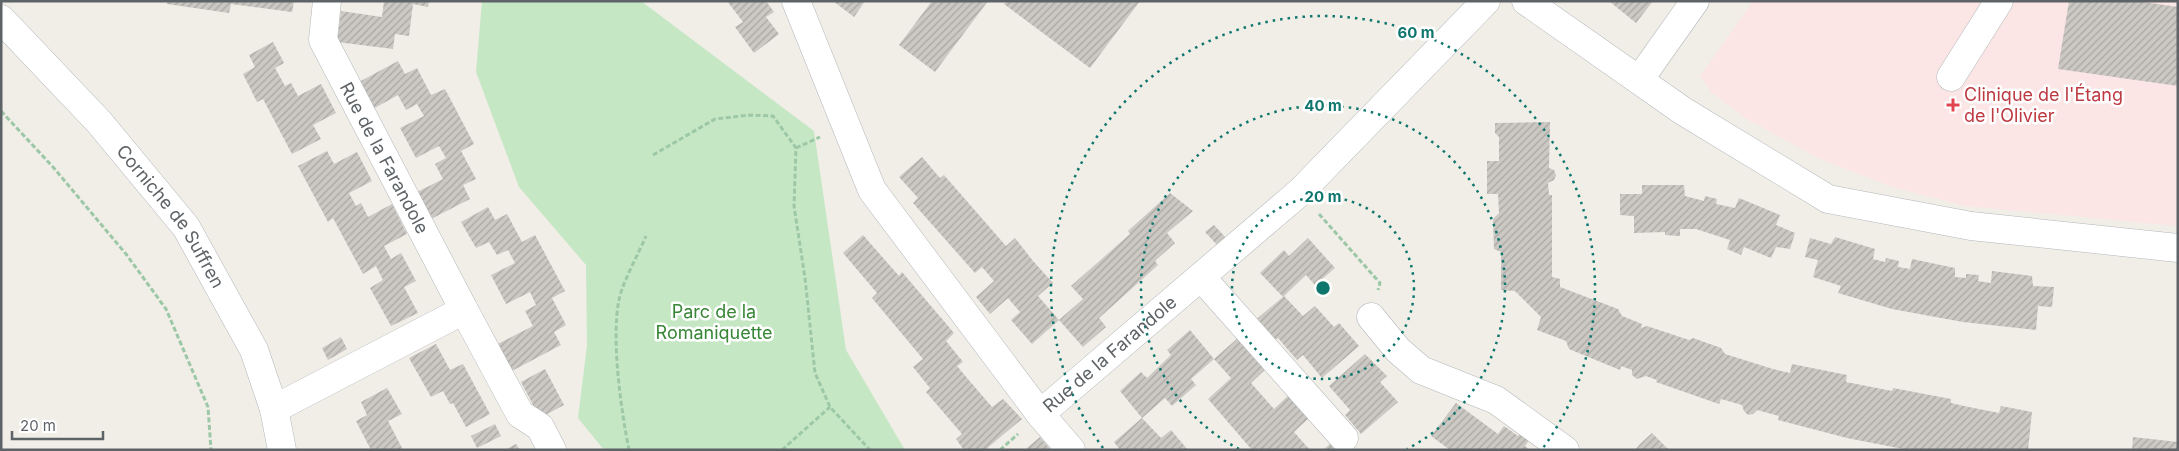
<svg xmlns="http://www.w3.org/2000/svg" width="2179" height="451" font-family="Inter,sans-serif">
  <defs>
    <pattern id="building-hatch" width="6" height="6" patternUnits="userSpaceOnUse" patternTransform="scale(1.25)"><rect width="6" height="6" fill="#ccc9c4"/><path d="M-1 1l2-2M0 6l6-6M5 7l2-2" fill="none" stroke="#a9a7a3"/></pattern>
  </defs>
  <rect width="100%" height="100%" fill="#f0eee7"/>
  <polygon fill="#fce6e5" points="1753,1 2178,1 2178,226 1965,206 1892,187 1818,158 1745,118 1711,92 1700,76"/>
  <polygon fill="#c6e7c4" points="482,1 641,1 814,131 846,350 905,450 604,450 578,418 587,345 586,265 519,187 476,72"/>
  <g fill="url(#building-hatch)">
    <polygon points="167,1 294,1 292,12 231,4 229,13 167,4"/>
    <polygon points="384,1 429,1 428,7 413,4 409,36 395,34 393,49 337,42 341,11 382,17"/>
    <polygon points="727,1 766,1 774,12 766,17 779,34 754,53 735,27 743,22"/>
    <polygon points="833,1 865,1 854,17"/>
    <polygon points="932,1 988,1 935,72 899,45"/>
    <polygon points="1006,1 1140,1 1090,68 1004,4"/>
    <polygon points="1609,1 1653,1 1636,23"/>
    <polygon points="2069,1 2137,1 2178,7 2178,86 2058,69"/>
    <polygon points="273,42 284,63 275,68 285,86 291,83 298,96 321,84 336,113 313,125 321,139 292,154 263,99 257,102 243,74 255,67 249,55"/>
    <polygon points="398,61 405,74 417,68 431,95 445,89 474,144 461,151 476,179 463,185 470,199 431,219 417,192 443,179 435,164 446,158 439,146 416,158 400,128 424,116 417,104 406,110 398,95 373,109 359,82"/>
    <polygon points="1550,122 1549,168 1554,170 1556,175 1554,180 1548,183 1549,195 1552,195 1552,277 1560,279 1560,287 1618,309 1622,316 1642,324 1641,328 1647,326 1689,340 1693,338 1721,348 1725,354 1773,369 1790,373 1792,364 1847,375 1846,382 1892,391 1893,388 1951,399 1951,403 1964,406 1999,413 2001,406 2032,412 2028,450 1908,450 1847,438 1778,420 1779,416 1757,410 1753,414 1748,415 1744,411 1742,405 1721,399 1719,404 1656,382 1657,380 1646,376 1637,379 1632,375 1632,370 1621,366 1620,370 1569,349 1566,341 1537,330 1541,317 1515,291 1501,290 1501,252 1494,249 1493,219 1499,213 1498,194 1487,194 1487,161 1499,161 1499,137 1495,133 1495,123"/>
    <polygon points="327,151 334,164 357,152 372,181 349,193 356,206 361,203 368,217 392,204 407,234 384,246 391,259 401,253 416,281 404,287 418,313 391,326 370,288 383,280 376,266 363,274 333,218 328,222 298,166"/>
    <polygon points="922,157 940,178 944,175 1006,246 1015,238 1033,261 1053,283 1038,296 1059,320 1083,299 1071,286 1130,234 1128,231 1170,193 1193,211 1167,233 1175,243 1155,261 1158,265 1099,318 1106,327 1083,347 1059,320 1032,344 1011,320 1020,312 1008,298 990,314 976,297 994,281 982,267 975,273 913,203 918,198 899,177"/>
    <polygon points="1642,185 1684,185 1685,196 1704,201 1705,196 1717,199 1716,204 1735,208 1739,198 1780,215 1776,225 1795,233 1790,249 1776,247 1771,258 1744,247 1741,255 1727,249 1730,240 1696,229 1680,229 1680,236 1665,235 1665,232 1634,233 1634,216 1620,215 1620,194 1642,194"/>
    <polygon points="488,207 495,220 507,214 522,242 535,235 565,291 552,298 566,325 554,332 561,345 510,372 496,345 533,326 525,311 536,305 530,292 506,304 491,275 515,263 508,250 497,255 489,242 476,248 461,222"/>
    <polygon points="1214,225 1227,239 1218,246 1205,232"/>
    <polygon points="863,235 899,276 902,272 954,333 946,341 963,362 957,366 967,378 992,407 1003,399 1022,419 985,450 964,450 956,439 962,434 926,392 930,388 913,367 923,359 872,298 877,293 843,253"/>
    <polygon points="1835,237 1875,249 1873,259 1885,262 1886,258 1899,261 1898,267 1910,269 1912,259 1955,268 1955,277 1966,278 1966,274 1979,275 1978,281 1991,283 1992,271 2032,276 2033,286 2054,287 2052,307 2038,306 2036,330 1963,322 1892,309 1838,293 1841,286 1813,277 1818,260 1805,257 1810,238 1831,244"/>
    <polygon points="1308,238 1335,268 1315,285 1306,275 1284,296 1303,316 1315,306 1334,327 1339,323 1359,346 1322,378 1303,355 1297,360 1278,338 1273,342 1254,321 1283,297 1260,273 1284,250 1289,256"/>
    <polygon points="1190,330 1214,359 1191,379 1196,385 1172,406 1165,398 1142,418 1161,438 1171,430 1188,450 1120,450 1114,442 1142,418 1120,391 1141,372 1147,378 1171,355 1167,350"/>
    <polygon points="341,337 347,349 328,360 322,348"/>
    <polygon points="1239,337 1266,369 1251,383 1274,409 1289,395 1309,418 1294,432 1310,450 1252,450 1208,399 1231,378 1214,359"/>
    <polygon points="436,344 450,370 463,364 490,414 466,427 453,403 450,404 443,391 431,397 409,358"/>
    <polygon points="1365,354 1387,376 1380,382 1398,402 1361,434 1345,415 1350,410 1329,386"/>
    <polygon points="545,369 564,405 540,418 521,382"/>
    <polygon points="387,388 402,414 388,421 403,450 371,450 356,421 367,415 361,402"/>
    <polygon points="1456,403 1498,434 1504,426 1518,436 1521,433 1530,439 1525,446 1530,450 1450,450 1431,436"/>
    <polygon points="495,424 501,436 477,448 471,436"/>
    <polygon points="1652,433 1669,450 1635,450 1640,444"/>
    <polygon points="1040,437 1051,450 1026,450 1028,447"/>
    <polygon points="2133,437 2178,442 2178,450 2132,450"/>
    <polygon points="1331,443 1336,450 1323,450"/>
    <polygon points="516,444 520,450 505,450"/>
  </g>
  <g fill="none" stroke-linecap="round" stroke-linejoin="round">
    <g stroke="#b4b8bb" stroke-width="29">
      <g id="minor">
        <polyline points="796,1 872,190 1040,414 1071,450"/>
        <polyline points="1526,1 1683,111 1828,199 1971,226 2178,248"/>
        <polyline points="1951,77 1999,1"/>
        <polyline points="1639,80 1695,1"/>
        <polyline points="1201,277 1344,438"/>
        <polyline points="464,310 520,414 540,427 552,450"/>
        <polyline points="1371,317 1398,350 1421,370 1496,400 1565,450"/>
        <polyline points="274,409 464,310 323,40 327,1"/>
        <path id="s1" d="M1040 414 1300 192 1486 1"/>
      </g>
    </g>
    <g stroke="#b3b7bb" stroke-width="29">
      <g id="secondary">
        <path id="s2" d="M1 19 99 122 186 227 254 350 274 409 282 450"/>
      </g>
    </g>
    <g stroke="#9dc8a7" stroke-width="3" stroke-dasharray="5 2.5" stroke-linecap="butt">
      <polyline points="1,111 53,167 126,254 166,309 208,407 211,450"/>
      <polyline points="796,148 820,137"/>
      <polyline points="653,155 715,119 750,115 773,116 796,148 794,206 805,278 815,373 830,407 870,450"/>
      <polyline points="1319,214 1380,283 1378,290"/>
      <path d="M629 450C621 410 611 339 619 300 622 283 639 253 646 236"/>
      <polyline points="782,450 830,407"/>
      <polyline points="1000,450 1018,434"/>
    </g>
    <use href="#minor" stroke="#fff" stroke-width="28"/>
    <use href="#secondary" stroke="#fff" stroke-width="28"/>
  </g>
  <g fill="none" stroke="#0f766e" stroke-width="2.5" stroke-dasharray="2.5 5">
    <circle cx="1323" cy="288" r="91"/>
    <path d="M1239 449A182 182 0 1 1 1407 449"/>
    <path d="M1103 448A272 272 0 1 1 1543 448"/>
  </g>
  <path fill="#e0444e" stroke="#fff" stroke-width="2" d="M1950.5 97.5h5v5h5v5h-5v5h-5v-5h-5v-5h5z"/>
  <g text-anchor="middle" stroke-width="5" stroke-linejoin="round" paint-order="stroke">
    <g font-size="18" fill="#be3a42" stroke="#fff" text-anchor="start">
      <text x="1964" y="101">Clinique de l'Étang<tspan x="1964" dy="21">de l'Olivier</tspan></text>
    </g>
    <g font-size="18" fill="#5e6367" stroke="#fff">
      <text transform="translate(384 158) rotate(62)" y="6">Rue de la Farandole</text>
      <text dy="6" stroke="none"><textPath href="#s2" startOffset="261">Corniche de Suffren</textPath></text>
      <text dy="6" stroke="none"><textPath href="#s1" startOffset="92">Rue de la Farandole</textPath></text>
    </g>
    <g font-size="18" fill="#378636" stroke="#fff">
      <text x="714" y="318">Parc de la<tspan x="714" dy="21">Romaniquette</tspan></text>
    </g>
  </g>
  <circle cx="1323" cy="288" r="8" fill="#0f766e" stroke="#fff" stroke-width="2.5"/>
  <g font-size="15" text-anchor="middle" font-weight="bold" fill="#0f766e" stroke="#fff" stroke-width="5" stroke-linejoin="round" paint-order="stroke">
    <text x="1416" y="38">60 m</text>
    <text x="1323" y="111">40 m</text>
    <text x="1323" y="202">20 m</text>
  </g>
  <rect width="2179" height="451" fill="none" stroke="#5e6367" stroke-width="5"/>
  <path d="M12 431v8h91v-8" fill="none" stroke="#5e6367" stroke-width="2.5"/>
  <text x="20" y="431" font-size="15" fill="#5e6367" stroke="#ffffff" stroke-width="4" paint-order="stroke">20 m</text>
</svg>
